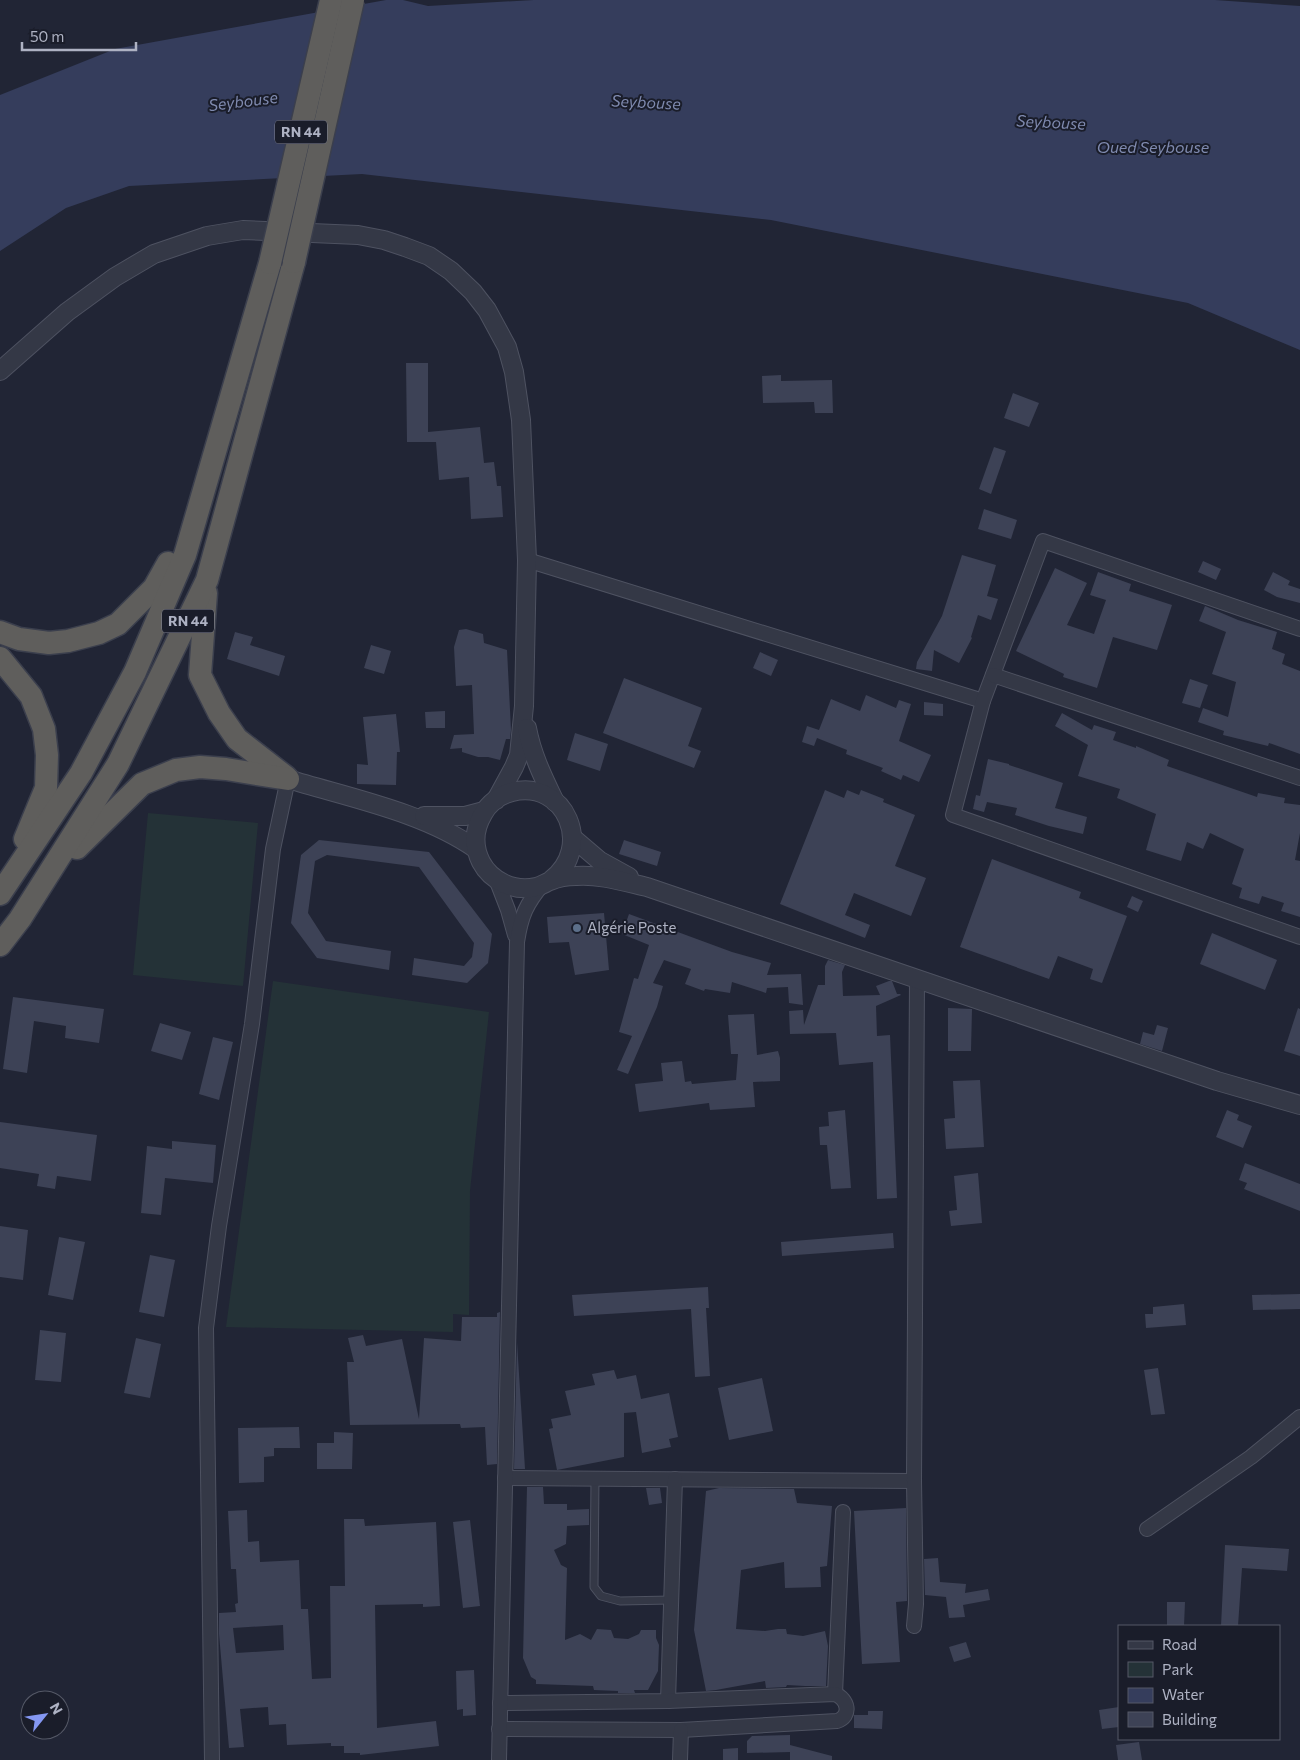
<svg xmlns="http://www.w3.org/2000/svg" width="1300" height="1760" font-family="Commissioner,sans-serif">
  <rect width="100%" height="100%" fill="#212535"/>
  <g fill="#243237">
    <polygon points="148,813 258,823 243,986 133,975"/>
    <polygon points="273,981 489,1012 470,1191 469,1315 453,1314 453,1332 226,1327"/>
  </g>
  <polygon fill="#353d5c" points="386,0 403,0 428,6 534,0 1215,0 1300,6 1300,350 1188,303 771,220 362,174 129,186 66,208 0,251 0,95 115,49"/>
  <g fill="#3d4256" fill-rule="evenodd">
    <polygon points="406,363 428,363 428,432 480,427 484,463 494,462 497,486 501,486 503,517 471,519 469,477 439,480 436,442 407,442"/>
    <polygon points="781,375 781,381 832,380 833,413 815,413 814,402 763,403 762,376"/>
    <polygon points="1013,393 1039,403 1029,427 1004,418"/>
    <polygon points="994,447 1006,451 991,494 979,489"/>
    <polygon points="984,509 1017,520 1011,539 978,529"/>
    <polygon points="962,555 996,565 987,596 998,599 991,620 978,615 971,637 972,638 959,663 934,650 932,671 916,669 917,662 942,616"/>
    <polygon points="1203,561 1221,569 1216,580 1198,572"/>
    <polygon points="1055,568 1087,583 1067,625 1094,634 1106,600 1090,595 1098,572 1131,584 1129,591 1172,605 1157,650 1113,637 1097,688 1063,677 1064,674 1016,651"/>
    <polygon points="1273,572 1290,581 1288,585 1300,589 1300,603 1277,597 1264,590"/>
    <polygon points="1205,606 1238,620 1277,632 1272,649 1285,654 1282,664 1300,671 1300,754 1269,743 1268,746 1223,735 1224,731 1198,722 1203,708 1228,717 1236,682 1212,674 1226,632 1199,621"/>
    <polygon points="466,629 483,634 484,643 507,650 511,730 510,739 506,739 500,760 488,757 478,757 462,752 462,748 450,749 454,735 474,734 472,685 456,686 454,647 459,630"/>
    <polygon points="235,632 253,637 250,645 285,656 279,676 227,659"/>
    <polygon points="371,645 391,651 384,674 364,668"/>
    <polygon points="760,652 778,660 771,676 753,668"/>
    <polygon points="624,678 702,708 688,746 701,751 694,768 603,733"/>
    <polygon points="1190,679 1208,685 1200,708 1182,703"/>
    <polygon points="866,695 896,708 899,700 911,704 899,741 931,755 919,782 903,775 901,780 881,771 883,768 846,754 847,750 817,738 814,746 802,742 807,726 819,730 831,699 860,711"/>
    <polygon points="924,702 943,704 943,716 924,715"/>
    <polygon points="445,711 445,728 426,728 425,712"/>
    <polygon points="1062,713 1092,730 1094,725 1116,732 1113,740 1136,748 1136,746 1169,760 1167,766 1257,797 1258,793 1285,798 1284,803 1300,805 1300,833 1295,860 1300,861 1300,917 1281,911 1284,903 1262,896 1259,904 1239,898 1242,888 1232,884 1244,849 1210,833 1203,849 1187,842 1181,861 1146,850 1156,814 1117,798 1120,789 1078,776 1088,745 1055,726"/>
    <polygon points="396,714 400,752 397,752 396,785 357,784 357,764 368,765 363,717"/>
    <polygon points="575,733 608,744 600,771 567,760"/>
    <polygon points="988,759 1009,764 1009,765 1063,783 1055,808 1087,817 1083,834 1049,826 1015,815 1017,808 987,802 984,812 973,809 976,795 980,796"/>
    <polygon points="825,790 844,798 847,790 859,795 861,790 884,799 883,802 915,815 895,866 926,878 911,916 854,893 845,915 870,925 865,938 780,904"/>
    <polygon points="319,840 429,852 492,934 488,963 467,983 412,975 414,958 464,966 472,957 474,943 419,867 327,855 315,861 308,913 326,941 391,951 389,970 317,958 291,923 301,855"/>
    <polygon points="624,840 661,852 657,866 619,854"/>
    <polygon points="992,859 1081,892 1079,898 1127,916 1102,983 1090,979 1093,969 1058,956 1049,979 960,947"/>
    <polygon points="1132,896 1143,901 1138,912 1127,907"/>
    <polygon points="604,913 609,970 575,975 569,942 549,943 547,917"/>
    <polygon points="629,914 732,952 771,963 767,975 801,974 803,1005 789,1003 788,987 767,988 766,993 732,982 730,993 705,989 704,991 685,984 691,969 664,960 653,983 663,986 657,1007 628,1074 617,1070 632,1036 619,1032 634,978 638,979 649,945 622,934"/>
    <polygon points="1212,933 1277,960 1265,990 1200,964"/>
    <polygon points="828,960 845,965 842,972 843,996 880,995 876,986 889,981 892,981 897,994 900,994 901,995 876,1006 877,1036 890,1035 897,1198 877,1199 873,1062 839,1065 836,1033 790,1034 789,1011 803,1010 804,1025 818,985 825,985 825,966"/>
    <polygon points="13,997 104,1009 99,1043 65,1038 66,1026 34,1021 27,1073 3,1069"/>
    <polygon points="948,1008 972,1009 971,1051 948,1051"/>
    <polygon points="1298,1008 1300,1009 1300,1056 1284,1051"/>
    <polygon points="754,1014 757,1055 778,1051 780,1058 780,1081 753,1082 755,1107 710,1110 709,1103 639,1112 635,1084 663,1081 661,1063 682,1061 685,1082 691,1081 692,1084 736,1080 738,1054 731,1054 728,1015"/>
    <polygon points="160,1023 191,1032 182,1060 151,1051"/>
    <polygon points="1157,1025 1168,1028 1162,1051 1140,1044 1143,1032 1154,1035"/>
    <polygon points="213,1037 233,1042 219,1100 199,1094"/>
    <polygon points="980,1080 984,1147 946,1149 944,1119 955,1118 953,1081"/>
    <polygon points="845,1110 851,1188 831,1189 827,1145 820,1145 819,1127 829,1126 828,1112"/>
    <polygon points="1227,1110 1239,1115 1237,1120 1252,1126 1243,1148 1216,1137"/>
    <polygon points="0,1122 97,1135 91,1181 57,1176 55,1189 37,1186 39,1174 0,1168"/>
    <polygon points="172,1141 216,1145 213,1183 165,1178 161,1215 141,1213 147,1146 172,1149"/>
    <polygon points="1245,1163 1300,1184 1300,1211 1244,1189 1247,1183 1239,1180"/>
    <polygon points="978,1173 982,1223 951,1226 949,1211 957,1210 954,1176"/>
    <polygon points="0,1226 28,1230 23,1280 0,1277"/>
    <polygon points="893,1233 894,1248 782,1256 781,1242"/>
    <polygon points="59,1237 85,1242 73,1300 48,1295"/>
    <polygon points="150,1255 175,1260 164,1317 139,1312"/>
    <polygon points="708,1287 709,1308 706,1308 710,1376 695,1377 691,1309 574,1316 572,1295"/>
    <polygon points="1300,1294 1300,1309 1253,1310 1252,1295"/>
    <polygon points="1184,1304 1186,1325 1146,1328 1145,1314 1153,1314 1153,1307"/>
    <polygon points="500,1312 497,1464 487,1465 485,1427 461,1428 460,1424 350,1425 347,1362 354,1362 348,1338 363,1335 366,1346 402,1339 419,1419 424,1338 461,1341 462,1317 497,1317 497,1313"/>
    <polygon points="40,1330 66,1333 61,1382 35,1380"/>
    <polygon points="136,1338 161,1344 150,1398 124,1393"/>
    <polygon points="517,1342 525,1469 514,1469"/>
    <polygon points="1158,1368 1165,1414 1151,1415 1144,1370"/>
    <polygon points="614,1370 617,1379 636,1375 641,1399 669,1393 678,1437 669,1439 671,1447 642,1453 636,1412 624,1413 624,1457 557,1470 549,1429 553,1428 551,1419 571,1415 565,1391 595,1385 592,1374"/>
    <polygon points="762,1378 773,1431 729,1440 718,1388"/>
    <polygon points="299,1427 300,1448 274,1448 274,1456 264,1457 264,1482 239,1483 238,1428"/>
    <polygon points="334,1432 353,1433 352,1469 317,1469 317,1443 334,1443"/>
    <polygon points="527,1487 543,1487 544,1504 567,1504 567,1510 589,1509 589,1525 567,1526 566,1544 554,1550 561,1565 567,1568 565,1640 580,1634 591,1640 597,1629 611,1630 614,1638 628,1639 639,1634 641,1630 656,1630 656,1638 659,1645 658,1671 648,1690 634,1690 635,1693 618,1693 618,1691 594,1690 593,1686 536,1684 536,1680 531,1677 523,1658"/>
    <polygon points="646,1488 660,1488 662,1503 649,1505"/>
    <polygon points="719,1488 794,1489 797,1503 832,1506 827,1566 820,1567 821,1587 785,1588 784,1562 741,1570 736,1629 765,1631 778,1629 786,1629 787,1634 803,1636 825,1631 828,1646 826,1686 805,1686 787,1685 786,1687 766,1688 765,1681 716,1690 706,1691 694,1630 706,1491"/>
    <polygon points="906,1508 907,1601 896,1602 900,1662 862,1664 854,1511"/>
    <path d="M247 1510 248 1542 259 1541 260 1562 299 1560 301 1609H308L312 1679 331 1678 330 1586H345L344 1519H364L365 1526 436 1522 440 1606 423 1607V1604L375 1605 377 1728 436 1721 439 1746 360 1755V1753H344V1746H331V1743L287 1745 286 1724 269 1725 268 1707 240 1709 244 1747 229 1748 219 1634V1613L236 1612 235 1604 238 1603 236 1569H231L228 1511ZM283 1625 284 1650 236 1653 233 1628Z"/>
    <polygon points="470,1520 480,1606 463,1608 453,1522"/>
    <polygon points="1225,1545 1289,1549 1287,1571 1242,1568 1238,1626 1221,1626"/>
    <polygon points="938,1558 940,1582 966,1584 965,1593 988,1589 990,1600 963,1605 965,1617 949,1618 946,1597 925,1595 924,1559"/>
    <polygon points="1167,1602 1185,1602 1184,1626 1167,1626"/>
    <polygon points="966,1642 971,1657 954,1662 949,1647"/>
    <polygon points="474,1670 476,1715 463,1716 463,1709 457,1710 456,1671"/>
    <polygon points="1119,1707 1119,1727 1102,1729 1099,1710"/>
    <polygon points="868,1711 883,1711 882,1729 854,1728 854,1715 868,1715"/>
    <polygon points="790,1735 790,1745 832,1756 832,1760 790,1760 790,1752 747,1753 747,1741 752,1736"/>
    <polygon points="1139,1742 1142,1760 1118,1760 1116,1745"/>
    <polygon points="738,1748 738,1760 723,1760 723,1749"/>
  </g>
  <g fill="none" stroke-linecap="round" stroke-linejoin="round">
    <g stroke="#4e5261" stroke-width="9">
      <polyline id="service" points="595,1479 594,1587 601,1596 620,1601 671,1600"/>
    </g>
    <g stroke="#4e5261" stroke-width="16">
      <g id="minor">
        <polyline points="527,560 983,701"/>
        <polyline points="1300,629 1043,541 983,701 953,815 1300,937"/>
        <polyline points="993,675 1300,778"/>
        <polyline points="496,879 508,910 515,935"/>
        <polyline points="505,1478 914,1481"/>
        <polyline points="1147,1529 1251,1457 1300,1417"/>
        <polyline points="914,1626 916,1604 914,1481 917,979"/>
        <polyline points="835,1694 843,1512"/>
        <polyline points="668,1701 675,1479"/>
        <path d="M499 1729 681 1730 837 1721C852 1716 848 1699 835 1694L668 1701 500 1703"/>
        <polyline points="212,1760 206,1328 219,1226 252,1024 273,849 288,779"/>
        <path d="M499 1760 517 942C521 916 526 904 543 884"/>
        <polyline points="680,1760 681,1730"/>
      </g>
    </g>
    <g stroke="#4e5261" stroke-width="20">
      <g id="tertiary">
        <polyline points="0,371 67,312 115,277 154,254 207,236 243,230 358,235 384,240 405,247 429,256 451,271 473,292 487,310 507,347 514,372 521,420 527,560 524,706 519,755 514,767 496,800"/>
        <path d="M527 728C532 755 543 777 555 802"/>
        <path d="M288 779C350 798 423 812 476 849"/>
        <polyline points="424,816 465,816 484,811"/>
        <polyline points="573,838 600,861 629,877"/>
        <path d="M551 880C594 848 566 779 512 792 500 795 489 803 483 814 474 829 473 846 481 862 491 881 514 892 536 887 541 886 545 883 550 881 557 878 568 876 576 876 598 874 625 882 647 887L1217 1081 1300 1105"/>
      </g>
    </g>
    <g stroke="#3b3f4d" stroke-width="25">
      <g id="trunk">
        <polyline points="206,593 200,675 219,713 237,739 286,777"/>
        <polyline points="0,632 19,639 49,643 68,641 99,633 118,624 154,588 168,563"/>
        <polyline points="0,658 31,696 44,729 47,755 46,788 25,839"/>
        <polyline points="77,848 142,784 176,770 200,767 226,769 288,779"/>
        <polyline points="0,894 81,773 135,672 185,555 270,263"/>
        <polyline points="0,945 20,919 118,764 207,580 294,262"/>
      </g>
    </g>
    <use href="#service" stroke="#343846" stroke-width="7"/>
    <use href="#minor" stroke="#343846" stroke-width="14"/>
    <use href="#tertiary" stroke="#343846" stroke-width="18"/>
    <use href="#trunk" stroke="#5f5e5c" stroke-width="22"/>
    <g stroke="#3b3f4d" stroke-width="25" stroke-linecap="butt">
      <g id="trunk-bridge">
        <polyline points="294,262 353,0"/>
        <polyline points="270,263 331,0"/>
      </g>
    </g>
    <use href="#trunk-bridge" stroke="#5f5e5c" stroke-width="22"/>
  </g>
  <circle fill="#5c6f8a" stroke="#1a1d2a" stroke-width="2" cx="577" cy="928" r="5"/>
  <g text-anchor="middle" stroke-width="4" stroke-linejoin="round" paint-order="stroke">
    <g fill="#1a1d2a" stroke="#828595" stroke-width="1">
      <rect x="275" y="120.5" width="52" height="23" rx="4"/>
      <rect x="162" y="609.5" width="52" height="23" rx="4"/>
    </g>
    <g font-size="14" font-weight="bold" fill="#aeb2c3">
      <text x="301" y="137">RN 44</text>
      <text x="188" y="626">RN 44</text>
    </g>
    <g font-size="15" fill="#aeb2c3" stroke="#1a1d2a" text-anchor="start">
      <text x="587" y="933">Algérie Poste</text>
    </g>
    <g font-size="16" font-style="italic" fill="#7f8aaf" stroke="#1a1d2a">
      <text transform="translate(243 101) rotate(-7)" y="6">Seybouse</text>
      <text transform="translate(646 102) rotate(3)" y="6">Seybouse</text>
      <text transform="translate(1051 122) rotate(3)" y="6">Seybouse</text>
      <text x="1153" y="153">Oued Seybouse</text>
    </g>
  </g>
  <rect x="1118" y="1625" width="162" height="115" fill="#1a1d2a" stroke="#555967"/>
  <rect x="1128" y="1641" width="25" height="8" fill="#343846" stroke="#555967"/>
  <text x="1162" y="1650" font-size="15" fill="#aeb2c3">Road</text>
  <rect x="1128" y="1662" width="25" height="15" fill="#243237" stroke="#555967"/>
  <text x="1162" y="1675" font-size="15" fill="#aeb2c3">Park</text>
  <rect x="1128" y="1688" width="25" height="15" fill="#353d5c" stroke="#555967"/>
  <text x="1162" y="1700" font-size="15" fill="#aeb2c3">Water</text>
  <rect x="1128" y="1712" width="25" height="15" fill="#3d4256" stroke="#555967"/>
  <text x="1162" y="1725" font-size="15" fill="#aeb2c3">Building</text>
  <g transform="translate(45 1715) rotate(60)"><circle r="24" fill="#1a1d2a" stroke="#555967"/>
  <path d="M0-4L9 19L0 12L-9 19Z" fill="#8497f2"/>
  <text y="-8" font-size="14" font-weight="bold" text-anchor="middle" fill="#aeb2c3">N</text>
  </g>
  <path d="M22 42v8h114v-8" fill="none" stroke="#aeb2c3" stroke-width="2.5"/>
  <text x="30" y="42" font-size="15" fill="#aeb2c3" stroke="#1a1d2a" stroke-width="4" paint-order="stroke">50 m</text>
</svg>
